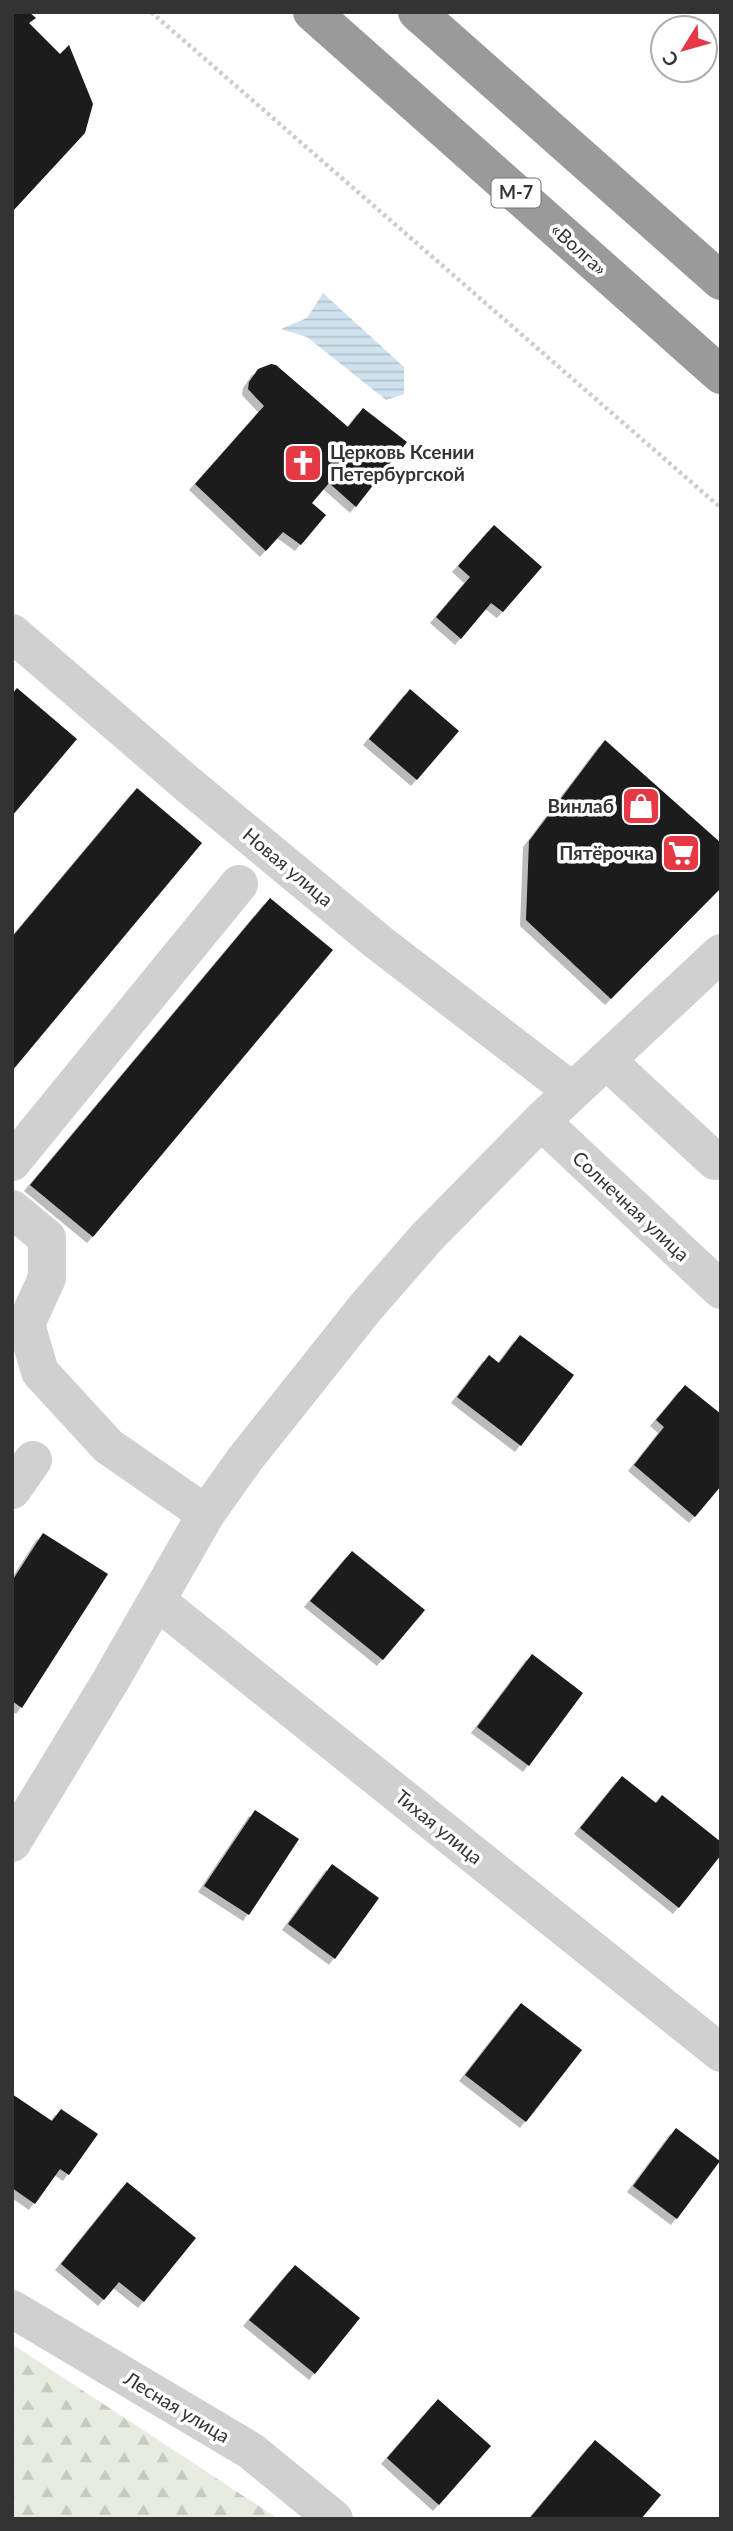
<svg xmlns="http://www.w3.org/2000/svg" width="733" height="2531" font-family="Lato,sans-serif">
  <defs>
    <pattern id="forest-firs" width="22" height="20" patternUnits="userSpaceOnUse" patternTransform="scale(1.75)"><rect width="22" height="20" fill="#e6ecdf"/><path d="M5 1l3.5 6h-7zM16 11l3.5 6h-7z" fill="#c6cbc0"/></pattern>
    <pattern id="water-rules" width="6" height="5" patternUnits="userSpaceOnUse" patternTransform="scale(1.75)"><rect width="6" height="5" fill="#cfe2ee"/><path d="M0 2.5h6" fill="none" stroke="#b2c2cd"/></pattern>
    <filter id="shadow"><feDropShadow dx="-6" dy="6" stdDeviation="0" flood-color="#0004"/></filter>
  </defs>
  <rect width="100%" height="100%" fill="#fff"/>
  <polygon fill="url(#forest-firs)" points="12,2344 274,2516 277,2519 12,2519"/>
  <polygon fill="url(#water-rules)" points="323,293 404,367 404,394 386,400 307,337 281,329 307,318"/>
  <g fill="#1a1a1a" filter="url(#shadow)">
    <polygon points="12,12 29,12 36,18 29,23 60,54 69,45 93,104 85,133 12,212"/>
    <polygon points="271,364 276,365 348,427 363,408 407,442 356,507 329,483 312,503 326,515 301,545 283,532 266,551 195,484 264,406 248,389 249,382 258,369"/>
    <polygon points="494,525 542,567 503,612 491,603 461,639 436,617 470,577 458,566"/>
    <polygon points="17,688 77,739 12,816 12,694"/>
    <polygon points="410,689 459,731 417,780 369,739"/>
    <polygon points="605,740 721,843 721,888 611,999 526,920 529,841"/>
    <polygon points="137,788 202,843 12,1071 12,937"/>
    <polygon points="270,898 333,950 93,1237 30,1185"/>
    <polygon points="520,1335 574,1375 521,1446 457,1397 489,1355 499,1363"/>
    <polygon points="685,1385 721,1414 721,1486 695,1517 634,1465 664,1427 656,1420"/>
    <polygon points="43,1533 108,1574 22,1708 12,1701 12,1581"/>
    <polygon points="352,1551 425,1610 383,1660 310,1601"/>
    <polygon points="532,1654 583,1693 529,1766 477,1727"/>
    <polygon points="622,1776 656,1803 662,1795 721,1842 721,1855 679,1908 580,1828"/>
    <polygon points="255,1810 299,1839 249,1915 204,1886"/>
    <polygon points="332,1864 379,1898 335,1959 288,1924"/>
    <polygon points="521,2003 582,2050 526,2122 465,2075"/>
    <polygon points="12,2094 52,2121 61,2109 98,2134 69,2175 60,2169 35,2204 12,2188"/>
    <polygon points="676,2128 720,2161 677,2219 633,2186"/>
    <polygon points="127,2182 196,2238 144,2302 119,2282 104,2300 61,2264"/>
    <polygon points="295,2265 360,2318 315,2374 249,2320"/>
    <polygon points="438,2399 491,2446 439,2505 387,2458"/>
    <polygon points="595,2440 661,2495 641,2519 529,2519"/>
  </g>
  <g fill="none" stroke-linecap="round" stroke-linejoin="round">
    <polyline stroke="#cdcdcd" stroke-width="4.5" stroke-dasharray="3.5 3.5" stroke-linecap="butt" points="151,12 721,508"/>
    <g stroke="#d0d0d0" stroke-width="38">
      <polyline points="12,633 191,787 378,942 572,1091"/>
      <polyline points="606,1060 715,1161"/>
      <polyline points="541,1121 721,1290"/>
      <polyline points="12,1162 239,884"/>
      <polyline points="12,1209 47,1238 47,1278 26,1324 40,1372 108,1446 206,1514"/>
      <polyline points="12,1490 33,1460"/>
      <polyline points="157,1601 721,2053"/>
      <polyline points="12,1843 111,1680 206,1514 245,1459 366,1307 427,1237 541,1121 721,953"/>
      <polyline points="12,2309 251,2451 334,2519"/>
    </g>
    <g stroke="#9a9a9a" stroke-width="38">
      <polyline points="312,12 721,375"/>
      <polyline points="417,12 721,281"/>
    </g>
  </g>
  <defs>
    <g id="church-square" transform="scale(2.0125)"><rect x="-9" y="-9" width="18" height="18" rx="4" fill="#e63946" stroke="#fff"/><path d="M-1.2-6h2.4v3.5h3.3v2.4h-3.3V6h-2.4V-.1h-3.3v-2.4h3.3Z" fill="#fff"/></g>
    <g id="shop-square" transform="scale(2.0125)"><rect x="-9" y="-9" width="18" height="18" rx="4" fill="#e63946" stroke="#fff"/><path d="M-5-2.5h2.3a2.7 3.5 0 0 1 5.4 0H5L5.5 6h-11ZM-1.5-2.5h3a1.5 2.3 0 0 0-3 0Z" fill="#fff"/></g>
    <g id="supermarket-square" transform="scale(2.0125)"><rect x="-9" y="-9" width="18" height="18" rx="4" fill="#e63946" stroke="#fff"/><path d="M-6-5.5h2.5l.6 2H6L4.5 2H-2.5L-4.4-4H-6ZM-1.5 3.2a1.3 1.3 0 1 0 .1 0ZM3 3.2a1.3 1.3 0 1 0 .1 0Z" fill="#fff"/></g>
  </defs>
  <g fill-rule="evenodd">
    <use href="#church-square" x="303" y="463"/>
    <use href="#shop-square" x="641" y="806"/>
    <use href="#supermarket-square" x="681" y="853"/>
  </g>
  <g text-anchor="middle" stroke-width="7" stroke-linejoin="round" paint-order="stroke">
    <rect fill="#fff" stroke="#707070" stroke-width="2" x="491.5" y="178.5" width="49" height="29" rx="5"/>
    <g font-size="18" font-weight="bold" fill="#333">
      <text x="516" y="199">М-7</text>
    </g>
    <g font-size="19" fill="#333" stroke="#fff">
      <text transform="translate(579 249) rotate(42)" y="7">«Волга»</text>
      <text transform="translate(288 867) rotate(40)" y="7">Новая улица</text>
      <text transform="translate(631 1206) rotate(43)" y="7">Солнечная улица</text>
      <text transform="translate(439 1827) rotate(39)" y="7">Тихая улица</text>
      <text transform="translate(177 2407) rotate(31)" y="7">Лесная улица</text>
    </g>
    <g font-size="19" font-weight="bold" fill="#333" stroke="#fff" text-anchor="end">
      <text x="330" y="459" text-anchor="start">Церковь Ксении<tspan x="330" dy="22">Петербургской</tspan></text>
      <text x="614" y="813">Винлаб</text>
      <text x="654" y="860">Пятёрочка</text>
    </g>
  </g>
  <rect width="733" height="2531" fill="none" stroke="#333333" stroke-width="28"/>
  <g transform="translate(684 49) rotate(233)"><circle r="33" fill="#ffffff" stroke="#adadad" stroke-width="2"/>
  <path d="M0-5L12 26L0 18L-12 26Z" fill="#e63946"/>
  <text y="-10" font-size="19" font-weight="bold" text-anchor="middle" fill="#333333">С</text>
  </g>
</svg>
